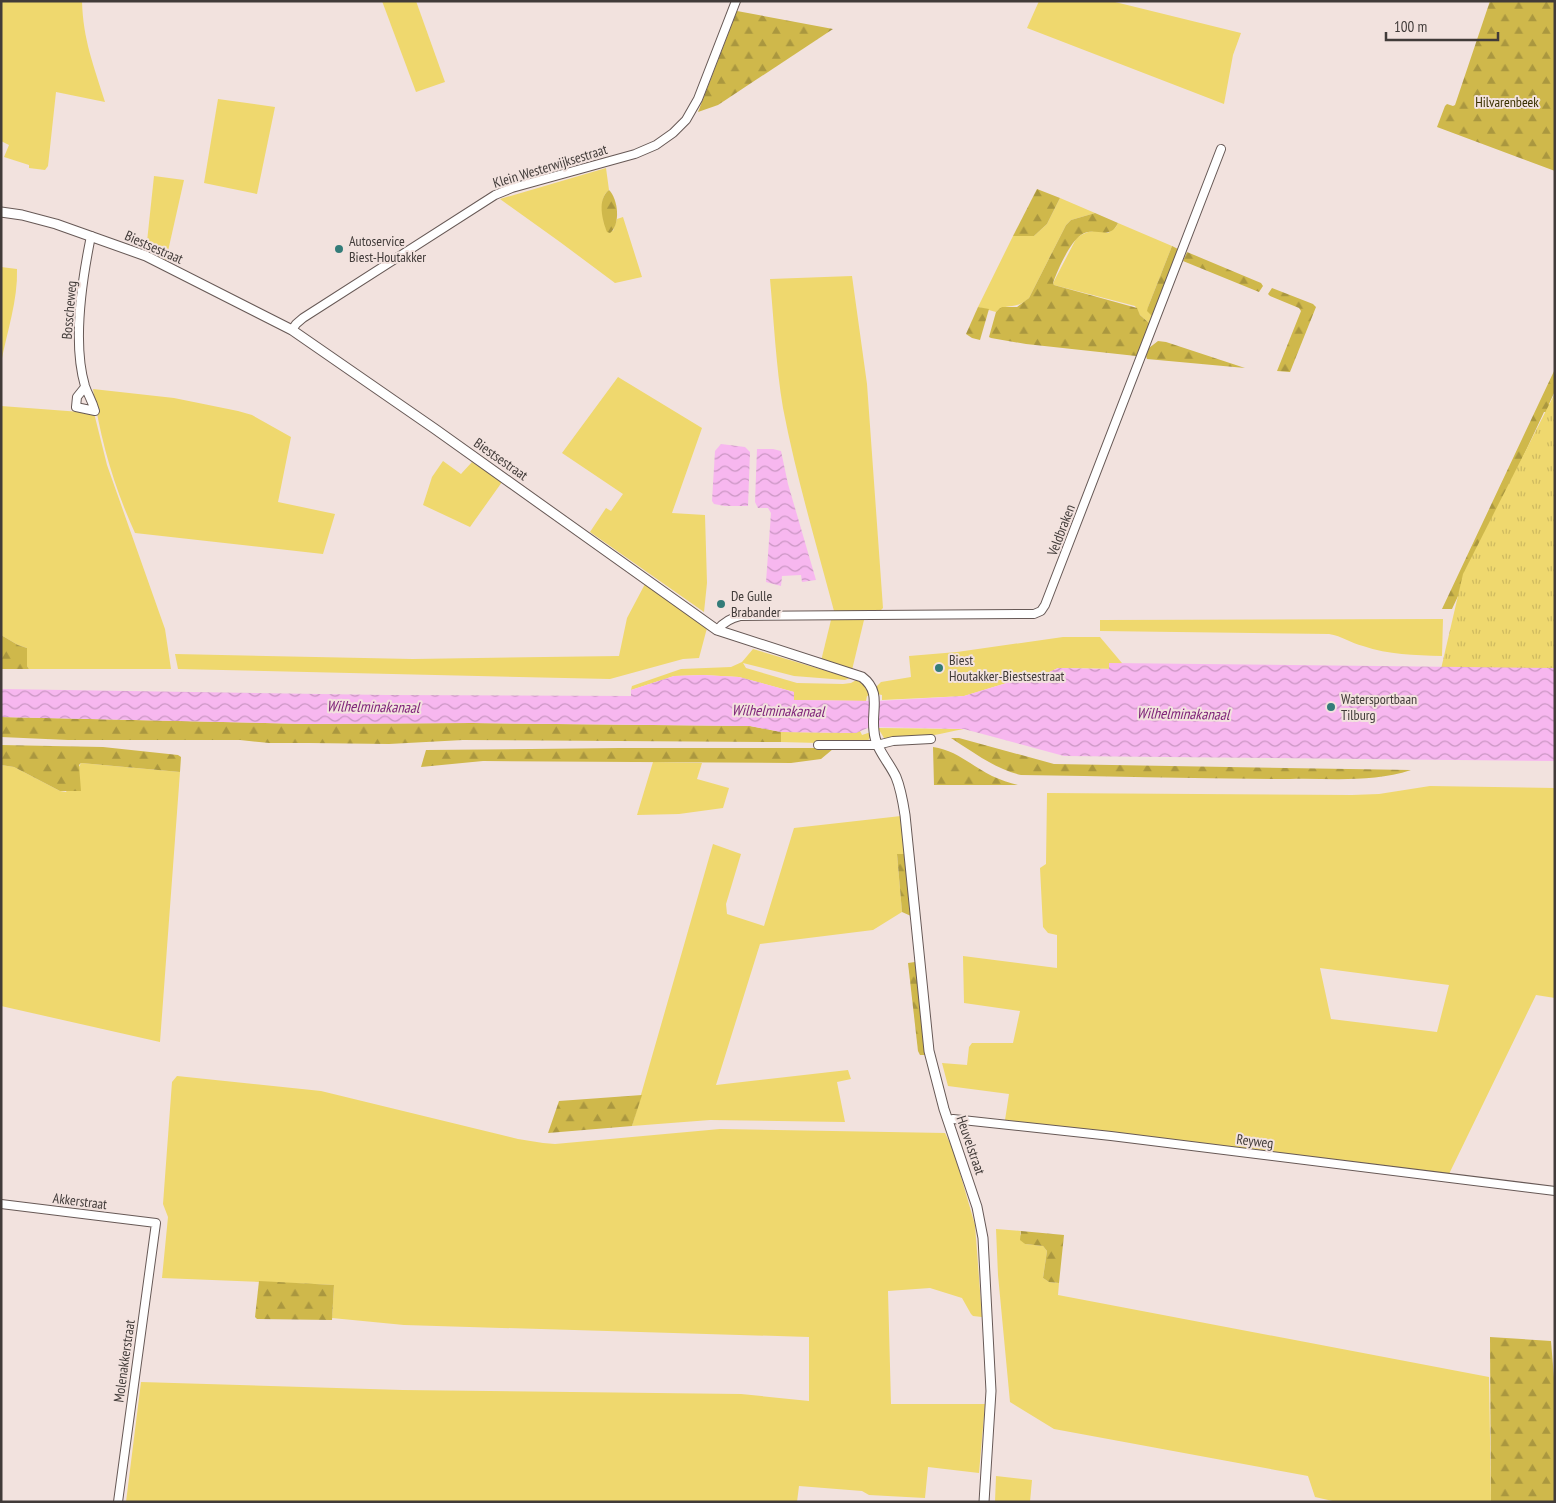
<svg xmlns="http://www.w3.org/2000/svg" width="1556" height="1503" font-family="'PT Sans Narrow',sans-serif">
  <defs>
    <pattern id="forest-firs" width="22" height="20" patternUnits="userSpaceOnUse" patternTransform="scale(1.25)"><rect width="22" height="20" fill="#cfb84b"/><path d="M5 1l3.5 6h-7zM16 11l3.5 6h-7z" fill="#aa973f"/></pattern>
    <pattern id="park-tufts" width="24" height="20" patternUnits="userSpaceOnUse" patternTransform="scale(1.25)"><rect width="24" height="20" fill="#efd86e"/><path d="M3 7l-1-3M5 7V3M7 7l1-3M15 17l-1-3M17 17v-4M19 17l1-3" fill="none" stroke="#ceba60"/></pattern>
    <pattern id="water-waves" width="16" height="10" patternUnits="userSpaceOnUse" patternTransform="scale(1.25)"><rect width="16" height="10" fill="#f7b7ef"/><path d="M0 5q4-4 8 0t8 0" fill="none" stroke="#ca96c3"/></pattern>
  </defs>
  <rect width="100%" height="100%" fill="#f2e2de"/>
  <g fill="#efd86e" fill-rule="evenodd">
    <path d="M1 1H82C83 40 94 66 105 102L56 92 48 166 45 170 29 168V165L4 157 9 145 1 141Z"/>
    <polygon points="382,1 416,1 445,82 416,92"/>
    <polygon points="1039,1 1111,1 1241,33 1233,55 1224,104 1027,28"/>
    <polygon points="218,99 275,107 257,194 204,183"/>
    <path d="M606 168 609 190C599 197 603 212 604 223L613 231 617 219 623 217 642 277 615 283 560 242 500 199Z"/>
    <polygon points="154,176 184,180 166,260 146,251"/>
    <path d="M1060 198 1095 213 1071 220 1066 225 1029 298C1015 311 1006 302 996 312L978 307 1013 236H1034L1047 224Z"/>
    <path d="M1118 223 1172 246 1148 307 1153 317 1150 324 1140 315 1135 306 1054 285 1053 283 1076 239C1085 231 1096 229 1108 233L1116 227Z"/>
    <path d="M1 267 17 269C18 300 7 332 1 363Z"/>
    <path d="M852 276 867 384 883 608 880 611H834C816 543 796 476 783 408 776 366 774 322 770 279Z"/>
    <polygon points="618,377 702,428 672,513 705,515 707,583 704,612 590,532 606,508 611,511 623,494 562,453"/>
    <path d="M93 389 174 398 238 411 252 415 291 437 278 502 335 514 323 554 135 533C114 487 100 439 93 389Z"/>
    <polygon points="1,406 94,413 107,465 165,629 171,669 29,669 27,666 27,648 18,645 1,635"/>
    <polygon points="443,461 461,474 472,462 502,482 470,527 423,505 432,477"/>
    <polygon points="645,584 707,628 699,658 683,659 610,679 178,669 175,654 413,659 619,656 627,618"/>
    <path d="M1443 619 1442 656C1414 655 1389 655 1363 646 1351 643 1342 636 1329 634L1100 631V620Z"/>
    <polygon points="831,620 864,620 852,670 821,661"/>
    <polygon points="1063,637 1100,637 1127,669 1058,668 1045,674 1033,675 964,696 882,700 882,695 877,694 877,686 881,682 911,677 909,656 957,652"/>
    <polygon points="753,649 850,678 845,680 794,676 743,663 746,668 797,683 843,684 851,683 858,679 864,682 871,695 867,696 866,701 794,700 794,692 739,677 703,675 674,676 631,690 632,686 681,669 731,667 742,662"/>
    <path d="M878 728 964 729C938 734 910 742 884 738Z"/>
    <polygon points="860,731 862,735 871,732 871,736 867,742 856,744 781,742 781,732 856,733"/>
    <polygon points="653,762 702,763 697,779 729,788 723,808 679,814 637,815"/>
    <polygon points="81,763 180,772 160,1042 1,1006 1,765 14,767 60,791 66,792"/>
    <path d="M1430 786 1555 788V998L1536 995 1449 1174 1005 1120 1009 1094 948 1086 942 1063 967 1065 969 1047 972 1043H1013L1020 1011 964 1003 963 956 1057 968V935L1048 933 1043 927 1040 868 1046 864 1047 793 1352 795 1379 794ZM1320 968 1449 985 1437 1032 1331 1019Z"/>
    <polygon points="901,816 905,854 897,854 902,912 873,930 760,944 716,1085 848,1070 851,1079 837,1082 845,1122 710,1120 632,1126 713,844 741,854 726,904 727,914 764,926 794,828"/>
    <polygon points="177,1076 321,1091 518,1139 543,1143 555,1144 720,1129 945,1133 953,1149 975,1225 982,1317 973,1316 971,1314 962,1298 930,1288 888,1291 891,1404 985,1404 979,1473 928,1467 925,1498 869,1495 862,1491 799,1486 797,1502 126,1502 141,1382 403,1390 741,1394 809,1401 809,1337 404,1325 332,1318 334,1285 162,1278 168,1217 163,1204 172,1082"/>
    <polygon points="996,1229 1021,1231 1020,1234 1025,1244 1043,1246 1047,1251 1043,1278 1049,1282 1059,1283 1058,1295 1489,1377 1491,1502 1337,1502 1315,1497 1308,1476 1054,1429 1010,1402 998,1275"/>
    <polygon points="996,1476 1032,1480 1030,1502 995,1502"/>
  </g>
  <g fill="url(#forest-firs)">
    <polygon points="1490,1 1555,1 1555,171 1437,127 1445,106 1447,104 1453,106 1455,105"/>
    <polygon points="737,11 833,29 718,105 698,112"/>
    <polygon points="1037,189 1060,198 1047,224 1034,236 1013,236"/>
    <path d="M609 190C618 199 621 224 610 233L607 232C602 220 597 199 609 190Z"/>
    <path d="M1095 213 1118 223C1109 242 1095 225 1081 235 1070 242 1057 271 1053 283L1054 285 1137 308 1140 315 1150 324 1138 354 1136 356 1026 344 991 338 989 337 996 312 999 309 1002 307H1017L1029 298 1066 225 1071 220Z"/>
    <polygon points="1172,246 1180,250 1153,317 1147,311 1148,307"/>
    <polygon points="1187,252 1261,283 1263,286 1259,292 1183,261"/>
    <polygon points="1272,288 1313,304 1316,307 1290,372 1277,371 1301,311 1299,308 1270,296 1268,294"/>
    <polygon points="978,307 989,309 980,340 972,338 966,334"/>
    <polygon points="1158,341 1166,342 1245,368 1147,359 1146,356 1149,348"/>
    <polygon points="1555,369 1555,391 1549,404 1555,413 1544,412 1452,609 1442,609"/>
    <polygon points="1,635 18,645 27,648 27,666 29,669 1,669"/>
    <polygon points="1,717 306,724 472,723 750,726 781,732 781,742 463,740 389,744 309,743 269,743 240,740 68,740 1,737"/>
    <path d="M951 738H959L1054 764 1411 770C1372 783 1331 778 1290 779 1201 779 1111 776 1021 775 995 769 973 752 951 738Z"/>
    <polygon points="1,745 103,747 178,755 181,757 180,772 81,763 79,765 81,791 60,791 14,767 1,765"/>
    <path d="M933 747C956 750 972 766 992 776 1001 780 1009 783 1018 785H934Z"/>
    <polygon points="620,748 829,748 833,749 821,759 791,763 483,761 421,767 426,750"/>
    <polygon points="897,854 905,854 911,916 902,912"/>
    <polygon points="915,962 925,1055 920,1055 918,1051 908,963"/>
    <polygon points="642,1095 632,1126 548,1133 559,1101"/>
    <polygon points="1021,1231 1064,1235 1059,1283 1049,1282 1043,1278 1047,1251 1043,1246 1025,1244 1020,1240"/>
    <polygon points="259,1281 334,1285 332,1320 257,1319 255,1317"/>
    <polygon points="1490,1337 1551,1341 1555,1390 1555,1502 1491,1502"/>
  </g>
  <polygon fill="url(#park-tufts)" points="1555,393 1555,670 1441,669 1463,574"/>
  <g fill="url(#water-waves)">
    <polygon points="721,444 745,447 750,452 748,506 725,506 714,504 712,501 715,451"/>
    <polygon points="757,449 773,449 781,451 788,484 816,580 802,582 801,575 782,576 781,586 766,582 771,513 768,508 758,508 755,502"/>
    <polygon points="1109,663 1555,668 1555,761 1064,756 964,729 870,727 856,733 781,732 750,726 472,723 306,724 1,717 1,689 386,695 631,696 631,690 674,676 703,675 739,677 794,692 794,700 878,701 964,696 1033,675 1045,674 1058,668 1109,669"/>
  </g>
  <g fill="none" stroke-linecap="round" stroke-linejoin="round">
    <g stroke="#675956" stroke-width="10">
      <g id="minor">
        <polyline points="292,330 296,324 303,318 495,195 512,188 635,154 656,145 673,133 686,120 698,99 736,1"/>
        <path d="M85 387 77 397 76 407 95 411C92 400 88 395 85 386 72 342 82 280 91 236"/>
        <path d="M717 630C724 622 730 618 740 616L1034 614 1041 611 1045 605 1221 149"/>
        <polyline points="818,745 877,745 893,741 931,739"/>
        <polyline points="953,1119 1111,1136 1555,1191"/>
        <polyline points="1,1204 156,1223 118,1502"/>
      </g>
    </g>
    <g stroke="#675956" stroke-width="11">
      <path id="tertiary" d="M1 212 22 215 56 224 146 256 292 330 435 429 717 630 862 677C882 692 871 710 874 731 875 748 889 762 896 777 901 789 903 802 905 815L929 1051 944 1109 977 1207 983 1238 991 1391 984 1502"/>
    </g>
    <use href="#minor" stroke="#fff" stroke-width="8"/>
    <use href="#tertiary" stroke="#fff" stroke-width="9"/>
  </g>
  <g fill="#337c79" stroke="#f2e2de" stroke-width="2">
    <circle cx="339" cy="249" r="5"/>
    <circle cx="721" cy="604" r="5"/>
    <circle cx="939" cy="668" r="5"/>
    <circle cx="1331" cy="707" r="5"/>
  </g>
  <g text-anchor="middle" stroke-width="4" stroke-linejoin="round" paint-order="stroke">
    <g font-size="14" fill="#393000" stroke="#f2e2de">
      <text x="1507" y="107">Hilvarenbeek</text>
    </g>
    <g font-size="14" fill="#413b39" stroke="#f2e2de">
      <text transform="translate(550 166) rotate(-17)" y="5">Klein Westerwijksestraat</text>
      <text transform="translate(154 247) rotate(24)" y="5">Biestsestraat</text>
      <text transform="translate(69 310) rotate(-85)" y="5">Bosscheweg</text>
      <text transform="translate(501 459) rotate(35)" y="5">Biestsestraat</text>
      <text transform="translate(1061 530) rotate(-69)" y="5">Veldbraken</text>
      <text transform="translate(1255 1141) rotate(7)" y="5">Reyweg</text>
      <text transform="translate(971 1145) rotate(71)" y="5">Heuvelstraat</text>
      <text transform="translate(80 1201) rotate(7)" y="5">Akkerstraat</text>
      <text transform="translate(124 1361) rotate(-82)" y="5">Molenakkerstraat</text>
    </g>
    <g font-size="14" fill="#413b39" stroke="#f2e2de" text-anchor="start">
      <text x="349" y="246">Autoservice<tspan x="349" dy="16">Biest-Houtakker</tspan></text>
      <text x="731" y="601">De Gulle<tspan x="731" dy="16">Brabander</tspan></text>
      <text x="949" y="665">Biest<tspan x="949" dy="16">Houtakker-Biestsestraat</tspan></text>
      <text x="1341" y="704">Watersportbaan<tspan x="1341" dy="16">Tilburg</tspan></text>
    </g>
    <g font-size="15" font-style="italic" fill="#7f2479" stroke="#f2e2de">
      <text transform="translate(373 707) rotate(1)" y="5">Wilhelminakanaal</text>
      <text transform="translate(778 711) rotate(1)" y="5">Wilhelminakanaal</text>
      <text transform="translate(1183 714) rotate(1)" y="5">Wilhelminakanaal</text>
    </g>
  </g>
  <rect width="1556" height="1503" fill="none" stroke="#413b39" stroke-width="5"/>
  <path d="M1386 32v8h112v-8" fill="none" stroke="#413b39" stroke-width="2.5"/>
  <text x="1394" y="32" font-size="15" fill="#413b39" stroke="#f2e2de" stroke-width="4" paint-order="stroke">100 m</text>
</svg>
